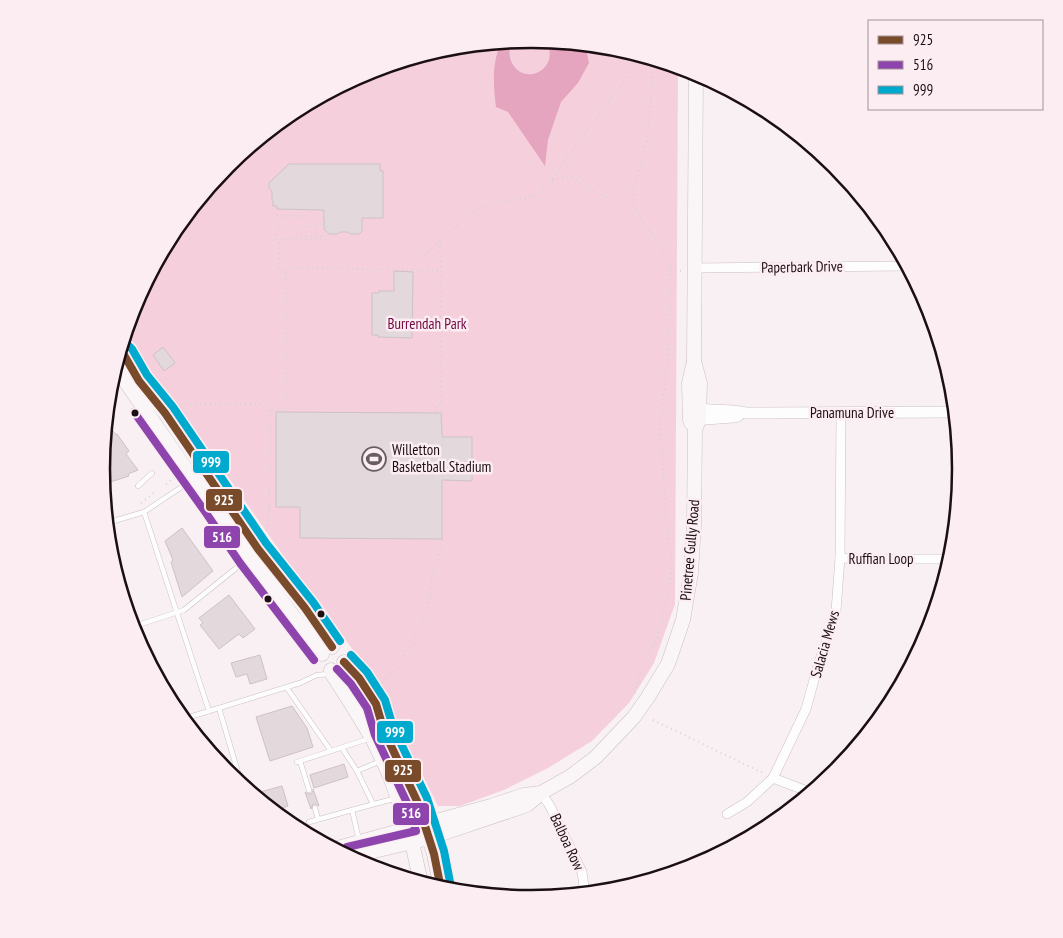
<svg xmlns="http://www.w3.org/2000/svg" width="1063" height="938" font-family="'PT Sans Narrow',sans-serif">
  <rect width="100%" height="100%" fill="#f8f0f3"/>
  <polygon fill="#f5d0dc" points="532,39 616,47 678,66 675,604 654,663 629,703 592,741 548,768 504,790 460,806 438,806 372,675 298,577 189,421 123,340 134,304 174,230 227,165 293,111 367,71 448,47"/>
  <path fill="#e6a5be" d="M514 40C509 48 508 55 512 63 525 88 563 67 545 40L585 44 589 63 578 83 561 102 548 140 545 166 508 112 496 107C493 83 492 64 501 42Z"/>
  <g fill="#e3d8dc" stroke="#cdc2c6">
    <polygon points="289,164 380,164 380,171 383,171 383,218 362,218 362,231 359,234 350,234 348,232 340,232 338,234 329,234 324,229 324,210 277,209 277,206 273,206 273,201 272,201 272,191 269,188 269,183"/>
    <polygon points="394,271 413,272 412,338 378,337 378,335 372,335 372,293 379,293 379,291 394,291"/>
    <polygon points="163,347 175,363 164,371 153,355"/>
    <polygon points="276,412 441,413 442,437 472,437 472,481 442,480 442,539 300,538 300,507 276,507"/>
    <polygon points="106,421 116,435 117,434 129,451 126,454 138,470 128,474 129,476 107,483 102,476 101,469"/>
    <polygon points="182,528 213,571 182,597 171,562 173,560 165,541"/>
    <polygon points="229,595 255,629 243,638 239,634 219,649 200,625 203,623 199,618"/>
    <polygon points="260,655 267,679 250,684 247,674 236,677 231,663"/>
    <polygon points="292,706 307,728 313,747 270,761 256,717"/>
    <polygon points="344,764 348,777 314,788 310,775"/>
    <polygon points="282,786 288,806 273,811 253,794"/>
    <polygon points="313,789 319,806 316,804 313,804 311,809 305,792 308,794 311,794 313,791"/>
  </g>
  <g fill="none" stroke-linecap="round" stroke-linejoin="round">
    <g stroke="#cac0c3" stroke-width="5.5">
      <g id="service">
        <polyline points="109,389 122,379"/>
        <polyline points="138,486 152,473"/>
        <polyline points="144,512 209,711"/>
        <polyline points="107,523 144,512 204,472"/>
        <polyline points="132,627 184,610 240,565 247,558"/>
        <polyline points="287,688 331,751"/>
        <polyline points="219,708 242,786"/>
        <polyline points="183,719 300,683 317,675 329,674"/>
        <polyline points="342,748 357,771 373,804"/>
        <polyline points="300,761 309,790"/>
        <polyline points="297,762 371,738"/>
        <polyline points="357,771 381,761"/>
        <polyline points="315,808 318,819"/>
        <polyline points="352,810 397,798"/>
        <polyline points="309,822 352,810 359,840"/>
      </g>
    </g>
    <g stroke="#cac0c3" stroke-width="10">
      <g id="minor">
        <polyline points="695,268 909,266"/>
        <polyline points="840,558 861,559 952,559"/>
        <polyline points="773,778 812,793"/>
        <polyline points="541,793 550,806 582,872 585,894"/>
        <polyline points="727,814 747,802 773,778 806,709 817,669 836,611 840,558 841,413"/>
      </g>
    </g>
    <g stroke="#cac0c3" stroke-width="12">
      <g id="tertiary">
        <polyline points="691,409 733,411 747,413 956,412"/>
        <polyline points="692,420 733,417 738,416"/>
      </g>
    </g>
    <g stroke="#cac0c3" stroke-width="15">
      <g id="secondary">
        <polyline points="120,351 124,355 139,381 165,413 258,549 305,608 332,647"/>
        <polyline points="114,369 123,378 193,479 214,507 248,557 322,654"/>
        <polyline points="691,423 690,420 689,383 694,361 696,72"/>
        <polyline points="344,662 359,678 369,693 376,704 384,731 397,757 417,801 434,854 441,889"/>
        <polyline points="331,670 332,674 352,705 372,738 389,774 409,829 421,883"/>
        <polyline points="334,849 491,806 524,795 541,793"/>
        <polyline points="349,857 429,838 527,805 541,793 571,776 596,757 634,717 648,697 668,664 683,620 691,573 694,524 695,430 699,420 700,383 694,361"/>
      </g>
    </g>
    <g stroke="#d6d3d4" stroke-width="2" stroke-dasharray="1 4" stroke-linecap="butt">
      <path d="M552 180 572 177C589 192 603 196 624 202"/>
      <polyline points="323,211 323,218 326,223"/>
      <polyline points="279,243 275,240 275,235 278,232 277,216 308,216 310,214 309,210"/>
      <polyline points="424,255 441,240 441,238 475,211 485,206 494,203 535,196 543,189 552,180 573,149 624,81 636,53"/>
      <polyline points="670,270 682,271"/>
      <polyline points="286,272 279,272 279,243 281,239 327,239 327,236 300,236 296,233 296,229 326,223 328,231 327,236"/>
      <polyline points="175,405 193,404 261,404 266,410 286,410 286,272 289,268 418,270 441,271"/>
      <polyline points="166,484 176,476"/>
      <polyline points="141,503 155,492"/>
      <polyline points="265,535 269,522 270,410"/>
      <polyline points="379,686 402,663 405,652 414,644 418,628 426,617 428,608 429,598 431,590 432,574 438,562 440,551 443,542 442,480 443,412 435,411 436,405 441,404 441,258 440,253 441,240"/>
      <polyline points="635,693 639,675 658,634 669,588 672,562 669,544 664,485 660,425 669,351 670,270 666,255 641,219 634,205 634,186 643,162 648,133 652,85 649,57"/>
      <polyline points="653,720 763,773"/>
      <polyline points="429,802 431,801 433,805 436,807"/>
    </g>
    <use href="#service" stroke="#fefdfd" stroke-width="4.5"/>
    <use href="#minor" stroke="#fefdfd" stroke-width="9"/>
    <use href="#tertiary" stroke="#fefdfd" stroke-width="11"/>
    <use href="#secondary" stroke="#faf6f7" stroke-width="14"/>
    <g stroke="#fcedf2" stroke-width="11">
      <g id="bus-1">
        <polyline points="120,351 124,355 139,381 165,413 258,549 305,608 332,647"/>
        <polyline points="344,662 359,678 376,704 384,731 417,801 434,854 441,889"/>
      </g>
    </g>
    <g stroke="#fcedf2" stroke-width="11">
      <g id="bus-2">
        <polyline points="134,412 206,513 240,563 314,660"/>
        <polyline points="337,669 351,684 367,708 375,735 408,805 416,831 347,847"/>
      </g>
    </g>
    <g stroke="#fcedf2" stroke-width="11">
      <g id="bus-3">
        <polyline points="127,344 132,349 147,375 173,407 266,543 313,602 340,641"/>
        <polyline points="351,655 367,672 385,700 393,727 427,798 444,851 451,887"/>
      </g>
    </g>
    <use href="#bus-1" stroke="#7a4b2a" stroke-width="8"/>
    <use href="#bus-2" stroke="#8e44ad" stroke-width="8"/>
    <use href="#bus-3" stroke="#00a9ce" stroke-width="8"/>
  </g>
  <defs>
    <g id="stadium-ring" transform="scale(1.25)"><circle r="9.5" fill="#fcedf2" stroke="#685e61" stroke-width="1.5"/><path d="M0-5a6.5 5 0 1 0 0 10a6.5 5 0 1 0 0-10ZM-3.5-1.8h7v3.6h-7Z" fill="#685e61"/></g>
  </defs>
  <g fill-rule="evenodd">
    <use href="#stadium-ring" x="374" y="459"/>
  </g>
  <g fill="#1b0f13" stroke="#fcedf2" stroke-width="2">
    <circle cx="135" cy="413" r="4.5"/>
    <circle cx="268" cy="599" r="4.5"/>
    <circle cx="321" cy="614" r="4.5"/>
  </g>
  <g text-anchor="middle" stroke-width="5" stroke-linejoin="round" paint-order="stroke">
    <g font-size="15" fill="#1b0f13" stroke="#fcedf2">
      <text transform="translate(802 267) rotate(-1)" y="5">Paperbark Drive</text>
      <text x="852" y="418">Panamuna Drive</text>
      <text transform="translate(690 550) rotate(-85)" y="5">Pinetree Gully Road</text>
      <text x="881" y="564">Ruffian Loop</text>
      <text transform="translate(825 644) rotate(-74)" y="5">Salacia Mews</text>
      <text transform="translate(567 842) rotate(65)" y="5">Balboa Row</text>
    </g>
    <g font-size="15" fill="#740641" stroke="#fcedf2">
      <text x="427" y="329">Burrendah Park</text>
    </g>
    <g font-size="15" fill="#1b0f13" stroke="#fcedf2" text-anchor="start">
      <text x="392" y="455">Willetton<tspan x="392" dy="17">Basketball Stadium</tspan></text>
    </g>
  </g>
  <path d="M0 0H1063V938H0ZM110 469a421 421 0 1 1 842 0a421 421 0 1 1-842 0Z" fill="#fcedf2" fill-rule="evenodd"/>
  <path fill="none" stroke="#1b0f13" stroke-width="2.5" d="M110 469a421 421 0 1 1 842 0a421 421 0 1 1-842 0Z"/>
  <g stroke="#fcedf2" stroke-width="2">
    <rect x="192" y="450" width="38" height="24" rx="5" fill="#00a9ce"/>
    <rect x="205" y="488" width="38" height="24" rx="5" fill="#7a4b2a"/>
    <rect x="203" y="525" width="38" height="24" rx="5" fill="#8e44ad"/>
    <rect x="376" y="720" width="38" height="24" rx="5" fill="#00a9ce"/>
    <rect x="384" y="759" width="38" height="24" rx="5" fill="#7a4b2a"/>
    <rect x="392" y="802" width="38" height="24" rx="5" fill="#8e44ad"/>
  </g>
  <g font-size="14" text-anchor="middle" font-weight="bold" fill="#fff">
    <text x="211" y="467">999</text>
    <text x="224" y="505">925</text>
    <text x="222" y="542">516</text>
    <text x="395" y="737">999</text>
    <text x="403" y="775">925</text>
    <text x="411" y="818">516</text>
  </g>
  <rect x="868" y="20" width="175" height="90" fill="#fcedf2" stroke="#a29499"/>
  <rect x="878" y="36" width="25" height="8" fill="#7a4b2a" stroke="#a29499"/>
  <text x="913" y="45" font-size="15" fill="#1b0f13">925</text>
  <rect x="878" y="61" width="25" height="8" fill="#8e44ad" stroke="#a29499"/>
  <text x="913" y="70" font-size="15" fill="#1b0f13">516</text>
  <rect x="878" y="86" width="25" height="8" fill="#00a9ce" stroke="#a29499"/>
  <text x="913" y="95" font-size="15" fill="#1b0f13">999</text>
</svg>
